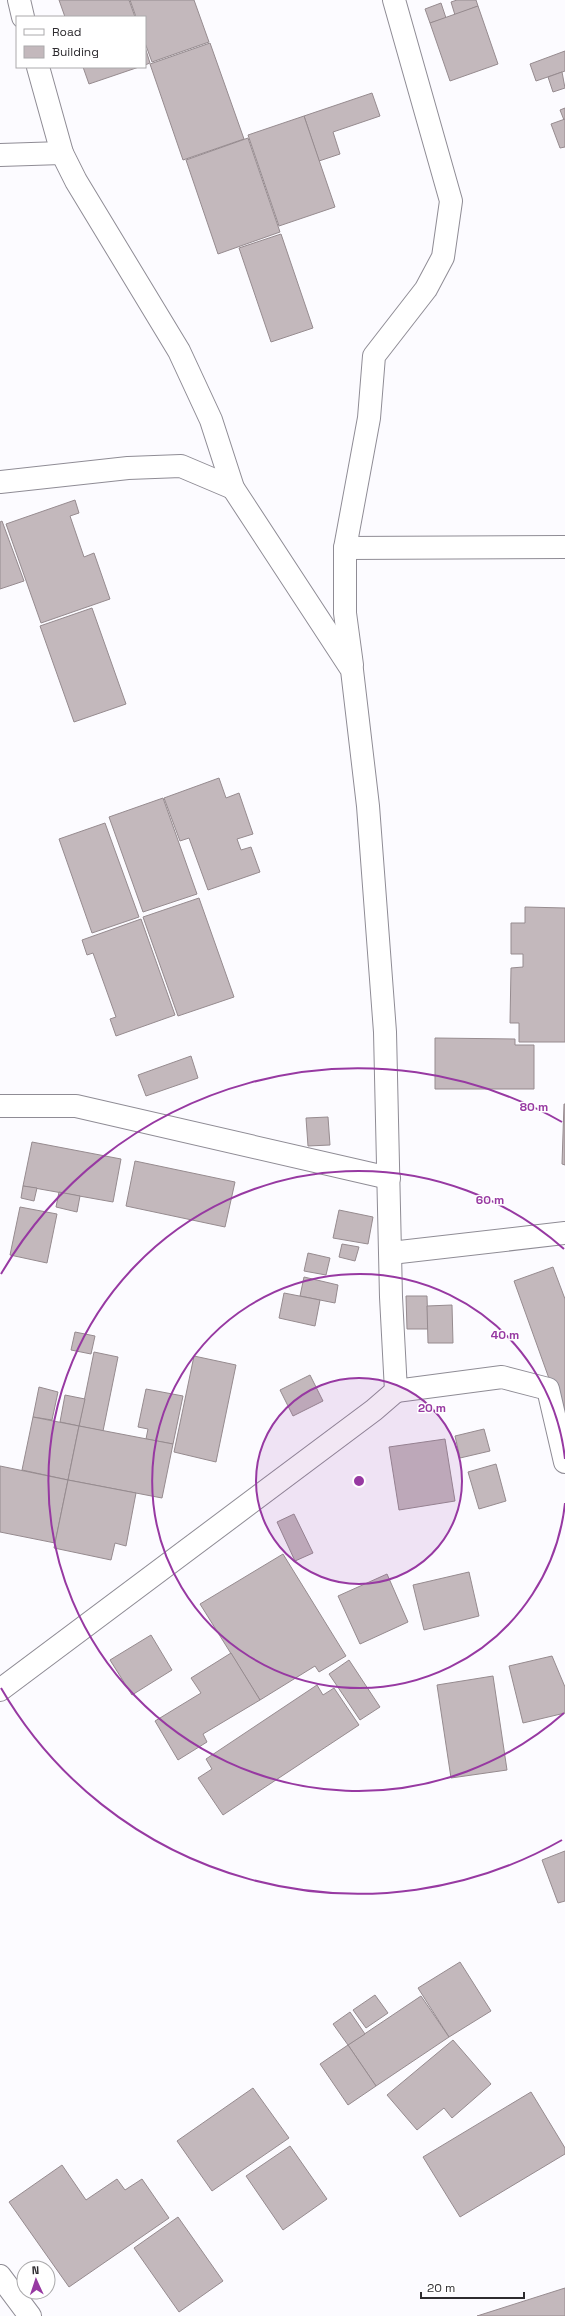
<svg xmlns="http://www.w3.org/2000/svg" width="565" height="2316" font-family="'Space Grotesk',sans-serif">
  <rect width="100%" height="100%" fill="#fcfbff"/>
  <g fill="#c3b8bc" stroke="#968b8f">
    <polygon points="59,0 129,0 135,17 65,17"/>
    <polygon points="130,0 194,0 209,42 152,62 145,43 145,17 136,17"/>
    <polygon points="457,0 476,0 478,6 455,15 451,2"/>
    <polygon points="441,3 446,18 430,23 425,9"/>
    <polygon points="478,6 498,64 450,81 430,23"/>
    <polygon points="210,43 244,139 183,160 150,64"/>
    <polygon points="145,47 150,63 145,65"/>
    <polygon points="565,51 565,71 536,81 530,64"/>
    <polygon points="83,67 139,67 89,84"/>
    <polygon points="562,72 565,88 553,92 548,77"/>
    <polygon points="372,93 380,116 333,132 340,154 319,161 304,116"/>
    <polygon points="565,108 565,119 564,120 560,110"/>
    <polygon points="304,116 335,207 279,226 248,135"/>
    <polygon points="565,119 565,147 560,148 551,124"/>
    <polygon points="248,138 280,232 218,254 186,160"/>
    <polygon points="281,234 313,328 271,342 239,248"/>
    <polygon points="75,500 79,513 70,516 84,557 94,553 110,599 41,623 6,524"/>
    <polygon points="2,521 24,581 0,589 0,522"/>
    <polygon points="92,608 126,704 74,722 40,626"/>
    <polygon points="219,778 226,798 239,793 253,834 237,839 241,850 251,847 260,872 208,890 189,838 180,841 164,798"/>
    <polygon points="163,798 197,894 143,912 109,817"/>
    <polygon points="105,823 139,917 92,933 59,839"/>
    <polygon points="199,898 234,997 178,1016 143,917"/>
    <polygon points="525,907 565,908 565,1042 519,1042 519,1023 510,1023 511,968 523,967 523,954 511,954 511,923 525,923"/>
    <polygon points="141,919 175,1015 116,1036 110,1019 116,1017 93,953 87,955 82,940"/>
    <polygon points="435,1038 515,1039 515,1045 534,1045 534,1089 435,1089"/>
    <polygon points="191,1056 198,1078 146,1096 138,1075"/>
    <polygon points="564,1104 565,1104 565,1165 562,1164"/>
    <polygon points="328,1117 330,1145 308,1146 306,1118"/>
    <polygon points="32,1142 121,1159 113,1202 23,1186"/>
    <polygon points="135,1161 235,1182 225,1227 126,1206"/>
    <polygon points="23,1186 37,1188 34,1201 21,1198"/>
    <polygon points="59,1192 80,1196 77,1212 56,1207"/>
    <polygon points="20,1207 57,1214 47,1263 10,1255"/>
    <polygon points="339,1210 373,1217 368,1244 333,1238"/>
    <polygon points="342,1244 359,1247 355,1261 339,1257"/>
    <polygon points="308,1253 330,1258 326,1275 304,1271"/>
    <polygon points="553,1267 565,1299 565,1423 514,1281"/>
    <polygon points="304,1277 338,1285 335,1303 300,1296"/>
    <polygon points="284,1293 320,1300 315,1326 279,1318"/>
    <polygon points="406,1296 427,1296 428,1329 407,1329"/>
    <polygon points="452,1305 453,1343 428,1343 427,1306"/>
    <polygon points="75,1332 95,1336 91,1354 71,1350"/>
    <polygon points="94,1352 118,1357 103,1431 79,1426"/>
    <polygon points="194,1356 236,1365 216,1462 174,1452"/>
    <polygon points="310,1375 323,1401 293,1416 280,1390"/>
    <polygon points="39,1387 58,1392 52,1420 33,1417"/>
    <polygon points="146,1389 183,1396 173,1444 146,1439 148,1429 138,1427"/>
    <polygon points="65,1395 85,1399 79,1426 60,1422"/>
    <polygon points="33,1417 79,1426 68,1480 22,1470"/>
    <polygon points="79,1426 173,1444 162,1498 68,1480"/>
    <polygon points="484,1429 490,1451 460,1458 455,1436"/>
    <polygon points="445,1439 455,1501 399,1510 389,1447"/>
    <polygon points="496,1464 506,1501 479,1509 468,1472"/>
    <polygon points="0,1466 68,1480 55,1543 0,1532"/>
    <polygon points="68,1480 136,1493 126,1546 115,1543 111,1560 54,1548"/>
    <polygon points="294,1514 313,1553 295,1561 277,1522"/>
    <polygon points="283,1554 346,1656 319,1672 315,1666 260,1700 200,1604"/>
    <polygon points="469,1572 479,1616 424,1630 413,1585"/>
    <polygon points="387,1574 408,1622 360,1644 338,1596"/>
    <polygon points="151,1635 172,1670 132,1695 110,1660"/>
    <polygon points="231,1653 260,1700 203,1734 207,1742 178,1760 155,1721 201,1693 191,1678"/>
    <polygon points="552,1656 565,1687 565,1713 523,1723 509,1666"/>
    <polygon points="349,1660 380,1707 360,1720 329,1674"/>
    <polygon points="493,1676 507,1770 451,1778 437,1685"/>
    <polygon points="317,1685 323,1695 334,1688 359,1725 223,1815 198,1778 212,1769 206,1759"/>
    <polygon points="565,1851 565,1901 558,1903 542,1860"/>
    <polygon points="460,1962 491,2011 449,2037 418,1988"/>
    <polygon points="375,1995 388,2013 366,2028 353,2010"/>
    <polygon points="421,1996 449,2037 376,2086 348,2045"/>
    <polygon points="350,2012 365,2034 348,2045 333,2024"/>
    <polygon points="453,2040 491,2084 452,2118 444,2108 417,2130 387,2095"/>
    <polygon points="348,2045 376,2086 348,2105 320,2064"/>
    <polygon points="253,2088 289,2138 212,2191 177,2141"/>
    <polygon points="531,2092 565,2148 565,2154 460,2217 423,2157"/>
    <polygon points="290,2146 327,2199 283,2230 246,2176"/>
    <polygon points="62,2165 86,2200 117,2179 125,2190 142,2179 169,2218 69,2287 9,2202"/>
    <polygon points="178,2217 223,2281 179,2312 134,2248"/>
    <polygon points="565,2288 565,2316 477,2316"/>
  </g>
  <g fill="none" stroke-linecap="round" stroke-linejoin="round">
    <g stroke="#8f8c95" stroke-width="24">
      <g id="minor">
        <polyline points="19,0 23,17"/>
        <polyline points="38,67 62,153 76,181 179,351 211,420 233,488 352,670 368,806 385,1032 391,1297 396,1391 502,1377 548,1389 565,1462"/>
        <polyline points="0,155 62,153"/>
        <polyline points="0,482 128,468 181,466 233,488"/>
        <polyline points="345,548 565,547"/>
        <polyline points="352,665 345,613 345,548 369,418 374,356 426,289 443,257 451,201 394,0"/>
        <polyline points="0,1106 76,1106 389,1178"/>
        <polyline points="391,1253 565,1233"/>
        <polyline points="0,1690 374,1410 396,1391"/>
        <polyline points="0,2276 30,2316"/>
      </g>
    </g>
    <use href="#minor" stroke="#fff" stroke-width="22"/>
  </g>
  <circle cx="359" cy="1481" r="103" fill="#9739a2" fill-opacity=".12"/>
  <g fill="none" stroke="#9739a2" stroke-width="2">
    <circle cx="359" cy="1481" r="103"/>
    <path d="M565 1503A207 207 0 1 1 565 1459"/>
    <path d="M564 1713A310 310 0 1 1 564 1249"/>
    <path d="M562 1840A413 413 0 0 1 1 1688M1 1274A413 413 0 0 1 562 1122"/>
  </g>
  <circle cx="359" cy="1481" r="6" fill="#9739a2" stroke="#fff" stroke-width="2"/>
  <g font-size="12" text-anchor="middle" font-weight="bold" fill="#9739a2" stroke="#fff" stroke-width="3" stroke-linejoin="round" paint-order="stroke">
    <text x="534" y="1111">80 m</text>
    <text x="490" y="1204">60 m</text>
    <text x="505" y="1339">40 m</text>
    <text x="432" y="1412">20 m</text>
  </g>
  <rect x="16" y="16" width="130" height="52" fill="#ffffff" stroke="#abaaac"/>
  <rect x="24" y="29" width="20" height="6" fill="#ffffff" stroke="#abaaac"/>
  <text x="52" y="36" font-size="12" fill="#2d2b2f">Road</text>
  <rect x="24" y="46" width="20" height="12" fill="#c3b8bc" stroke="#abaaac"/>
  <text x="52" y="56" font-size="12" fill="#2d2b2f">Building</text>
  <g transform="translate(36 2280) rotate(357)"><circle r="19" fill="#ffffff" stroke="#abaaac"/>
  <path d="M0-3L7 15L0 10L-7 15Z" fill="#9739a2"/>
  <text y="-6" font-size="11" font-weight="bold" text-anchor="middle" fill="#2d2b2f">N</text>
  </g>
  <path d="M421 2292v6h103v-6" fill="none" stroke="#2d2b2f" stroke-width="2"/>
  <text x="427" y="2292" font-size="12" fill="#2d2b2f" stroke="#ffffff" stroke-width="3" paint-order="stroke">20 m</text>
</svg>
